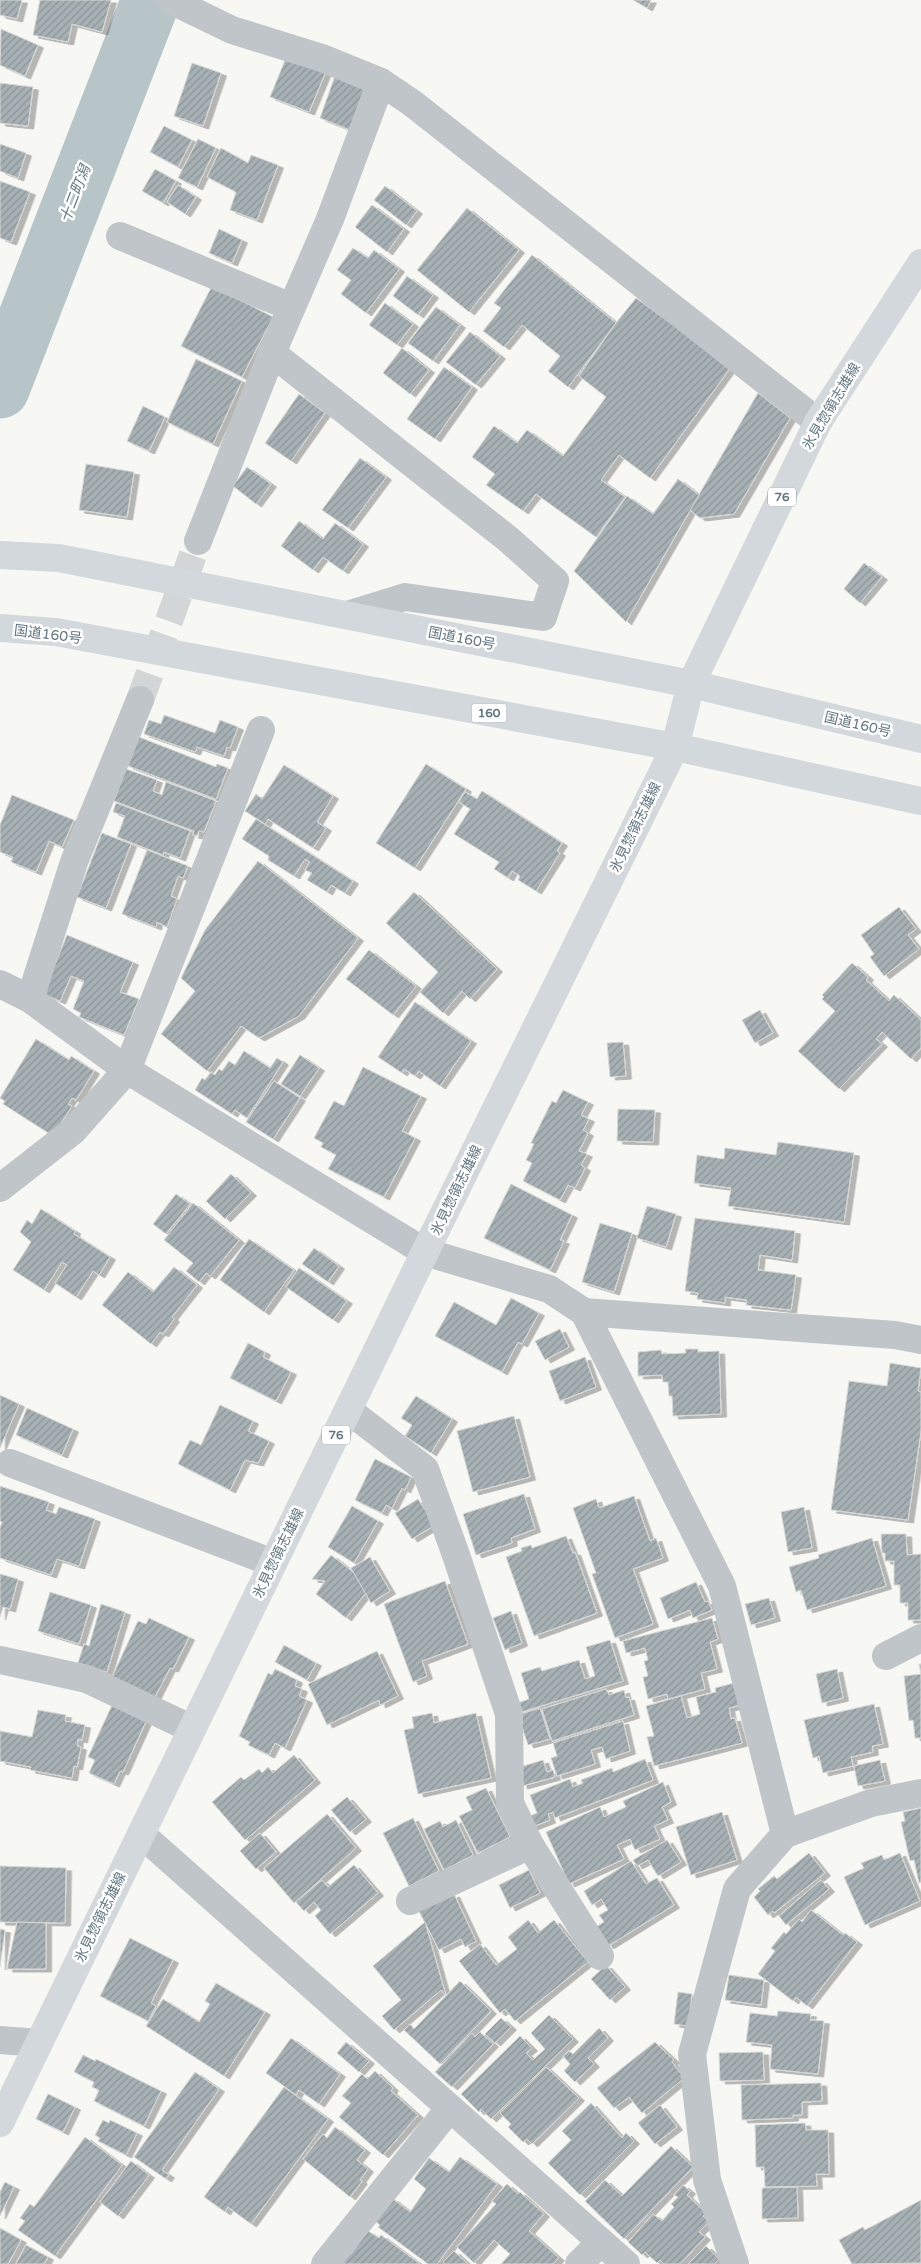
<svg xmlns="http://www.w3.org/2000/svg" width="921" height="2264" font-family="'Varela Round','Noto Sans JP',sans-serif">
  <defs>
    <pattern id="building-hatch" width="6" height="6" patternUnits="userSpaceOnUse" patternTransform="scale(1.25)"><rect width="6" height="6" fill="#a7b1b5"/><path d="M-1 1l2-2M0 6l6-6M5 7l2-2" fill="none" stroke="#8b9598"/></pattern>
    <filter id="shadow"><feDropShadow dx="5.5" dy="3" stdDeviation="0" flood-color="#0004"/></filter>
  </defs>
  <rect width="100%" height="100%" fill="#f7f7f4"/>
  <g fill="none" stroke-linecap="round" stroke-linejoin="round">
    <polyline stroke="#b7c5c8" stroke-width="59" points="0,389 151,0"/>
  </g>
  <g fill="url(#building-hatch)" stroke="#d8d8d6" filter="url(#shadow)">
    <polygon points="0,0 22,0 17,19 0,15"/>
    <polygon points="40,0 111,0 102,32 72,24 68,42 33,35"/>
    <polygon points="633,0 651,0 647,8"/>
    <polygon points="1,29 38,45 25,76 0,65"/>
    <polygon points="288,53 327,69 309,112 270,97"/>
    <polygon points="192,63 221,73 203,126 174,116"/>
    <polygon points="336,73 370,86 353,131 320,118"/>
    <polygon points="0,83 33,87 28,126 0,123"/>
    <polygon points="164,126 192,140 178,167 150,152"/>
    <polygon points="198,139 216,148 197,187 178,178"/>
    <polygon points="0,144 26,153 18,178 0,171"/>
    <polygon points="221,148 248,163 251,155 278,165 257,220 230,210 236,192 207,177"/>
    <polygon points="155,169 176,181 163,203 142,191"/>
    <polygon points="0,181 30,192 11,242 0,238"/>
    <polygon points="178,185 196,197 185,214 167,202"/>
    <polygon points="385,186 417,211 406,225 374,200"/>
    <polygon points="372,205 404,229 387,252 355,227"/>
    <polygon points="467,208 519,250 469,312 417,270"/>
    <polygon points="219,229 242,240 232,263 209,253"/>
    <polygon points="353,248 368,258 374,250 399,269 366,313 341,294 351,280 337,270"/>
    <polygon points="532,255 616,323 568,387 548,371 560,356 522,325 504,347 483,331 501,308 494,303"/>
    <polygon points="407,276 433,295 418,315 393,296"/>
    <polygon points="212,286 273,317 242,377 181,346"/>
    <polygon points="636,298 731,367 650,478 619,455 601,480 625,497 596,537 536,494 523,511 486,485 495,474 472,457 494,426 517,443 527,430 563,456 606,397 579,376 616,323"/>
    <polygon points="385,303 413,324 397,345 369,325"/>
    <polygon points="436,307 460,325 433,361 408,343"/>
    <polygon points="470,332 500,356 476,385 446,362"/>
    <polygon points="402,348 429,370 410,394 383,373"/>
    <polygon points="196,359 242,381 213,444 167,422"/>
    <polygon points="444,367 472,387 435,439 407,419"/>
    <polygon points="758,393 790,418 734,514 700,518 690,510"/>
    <polygon points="299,394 325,413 291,461 265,443"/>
    <polygon points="143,406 165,417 149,451 127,441"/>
    <polygon points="360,458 386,477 348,528 322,510"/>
    <polygon points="86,464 134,472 127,517 79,510"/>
    <polygon points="247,467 271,484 256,504 233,486"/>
    <polygon points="678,479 699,495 626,622 574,571 627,496 653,514"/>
    <polygon points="299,521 323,539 335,523 363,544 343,571 323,557 313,570 281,546"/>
    <polygon points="864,563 882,577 860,603 844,589"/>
    <polygon points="164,715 215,733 220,720 238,727 230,748 227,747 224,756 197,747 195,752 144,734 149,720 161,724"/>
    <polygon points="139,737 216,767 217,764 228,768 216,799 128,766"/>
    <polygon points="426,764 466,789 415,868 376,843"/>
    <polygon points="284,765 333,796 317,822 326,828 313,848 268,819 265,824 245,811 256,794 262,799"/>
    <polygon points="126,769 157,780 153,791 162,795 166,782 216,801 204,832 199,831 197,836 193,835 194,831 114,801"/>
    <polygon points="482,791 562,843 557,851 560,853 536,891 518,880 520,876 512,871 508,878 494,869 499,862 454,834 470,809 459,802 465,792 477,799"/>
    <polygon points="12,795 74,820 62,847 49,841 36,872 11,862 13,857 0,852 0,825"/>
    <polygon points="116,803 190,831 180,858 164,852 163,855 117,837 125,816 113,812"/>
    <polygon points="256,819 353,881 345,893 331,885 327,892 307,880 312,873 305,870 310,862 305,859 294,876 268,860 269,856 242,839"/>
    <polygon points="102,833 131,844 106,908 77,897"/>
    <polygon points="147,850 188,866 183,878 178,876 171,896 177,899 167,927 157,922 156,927 122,914"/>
    <polygon points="258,861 358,938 299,1016 259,1038 241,1026 207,1071 161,1034 195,991 181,978 205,930"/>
    <polygon points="414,892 497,969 470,999 462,991 443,1013 420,992 438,972 386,923"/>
    <polygon points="899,907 916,929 908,935 919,949 884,976 870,957 874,954 861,935"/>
    <polygon points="67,935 133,962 120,992 139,999 124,1035 79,1017 81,1013 73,1009 84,981 71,976 60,1001 43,994"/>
    <polygon points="369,950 416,986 393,1015 346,979"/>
    <polygon points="852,963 868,977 866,980 889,1001 894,995 921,1020 921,1048 911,1059 882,1032 876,1039 882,1044 839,1089 798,1051 835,1011 822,999 824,997 822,995"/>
    <polygon points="415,1002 471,1041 440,1086 419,1071 415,1076 404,1069 402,1073 378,1057"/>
    <polygon points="760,1010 773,1033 755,1043 742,1020"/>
    <polygon points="36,1039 69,1060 71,1056 94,1071 76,1100 72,1098 68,1104 72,1106 53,1136 3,1104 5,1101 0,1098"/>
    <polygon points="623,1042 626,1076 610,1077 607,1043"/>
    <polygon points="244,1051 270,1068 277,1058 283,1062 247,1118 235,1110 232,1114 195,1090 202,1078 205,1080 211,1072 215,1075 219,1069 222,1071 229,1061 235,1065"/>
    <polygon points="300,1055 319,1068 300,1096 281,1084"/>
    <polygon points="363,1067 421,1096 402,1131 415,1138 384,1197 328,1169 336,1155 321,1147 323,1143 314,1138 334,1101 344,1106"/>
    <polygon points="274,1081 300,1098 273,1139 246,1122"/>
    <polygon points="563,1090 588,1102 581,1115 589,1119 583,1130 588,1133 579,1151 587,1154 581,1165 585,1168 575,1188 568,1185 560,1200 523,1181 532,1163 526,1160 534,1144 531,1143 552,1101 556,1103"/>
    <polygon points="618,1109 655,1110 653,1142 617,1141"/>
    <polygon points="778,1142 854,1153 844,1222 728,1206 731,1188 694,1183 697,1155 724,1159 725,1148 776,1155"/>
    <polygon points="231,1174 251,1193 225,1219 206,1201"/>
    <polygon points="511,1184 572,1215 560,1240 564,1241 550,1270 484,1238"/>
    <polygon points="176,1194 190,1204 166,1234 153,1224"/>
    <polygon points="193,1203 239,1240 210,1276 206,1273 199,1282 186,1271 193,1263 164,1240"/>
    <polygon points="647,1206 676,1214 666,1247 637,1238"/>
    <polygon points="41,1209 75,1231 74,1234 110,1257 99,1275 93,1271 76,1297 55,1283 67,1265 62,1262 44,1290 13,1270 31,1242 20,1232 27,1220 32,1224"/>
    <polygon points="695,1218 795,1231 792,1260 760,1255 758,1270 796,1275 791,1310 746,1305 747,1300 725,1297 725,1303 697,1299 698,1293 685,1291"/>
    <polygon points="600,1223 632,1233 614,1292 582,1282"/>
    <polygon points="249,1239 294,1270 264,1312 220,1280"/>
    <polygon points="314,1248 339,1266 328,1282 302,1264"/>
    <polygon points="174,1267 197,1285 172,1317 174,1319 163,1334 160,1332 151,1344 102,1305 128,1272 153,1292"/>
    <polygon points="299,1268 347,1301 333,1320 286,1287"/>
    <polygon points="511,1298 539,1313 522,1344 518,1342 502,1372 435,1336 454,1302 496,1325"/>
    <polygon points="560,1329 569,1347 545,1360 535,1341"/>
    <polygon points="248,1343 265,1352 263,1357 291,1372 276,1401 230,1378"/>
    <polygon points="685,1349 698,1349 698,1352 719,1351 721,1414 673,1416 672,1396 669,1396 668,1382 663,1382 662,1375 638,1376 638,1352 661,1350 662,1354 686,1353"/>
    <polygon points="585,1357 596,1387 560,1401 549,1371"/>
    <polygon points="890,1363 921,1368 918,1391 921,1392 921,1431 908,1520 831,1510 849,1381 887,1386"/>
    <polygon points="0,1395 19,1404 0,1448"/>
    <polygon points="416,1396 452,1419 431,1453 405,1436 412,1425 401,1418"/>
    <polygon points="220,1405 253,1421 248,1431 269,1441 258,1463 245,1460 230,1490 178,1464 190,1440 201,1445"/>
    <polygon points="27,1408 73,1429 62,1455 16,1435"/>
    <polygon points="514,1416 530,1477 473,1492 457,1431"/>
    <polygon points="375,1459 411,1477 405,1490 402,1488 392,1508 386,1505 382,1513 355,1500"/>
    <polygon points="0,1486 49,1502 46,1510 56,1514 59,1507 95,1519 79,1566 57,1559 51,1575 0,1558 0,1528 2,1522 0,1521"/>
    <polygon points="524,1494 535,1529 511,1538 512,1543 476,1555 463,1514"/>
    <polygon points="634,1496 650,1541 656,1538 663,1558 633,1569 653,1624 615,1638 592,1574 596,1573 573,1508 596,1499 599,1508"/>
    <polygon points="418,1499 435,1525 412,1539 395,1513"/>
    <polygon points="352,1506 378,1521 354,1563 328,1547"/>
    <polygon points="804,1507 812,1548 788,1552 781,1512"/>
    <polygon points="881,1534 906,1534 907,1555 921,1554 921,1620 908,1620 908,1603 900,1603 900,1585 894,1585 894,1561 885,1561 885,1553 882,1553"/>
    <polygon points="566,1536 573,1553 575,1552 597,1613 534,1636 506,1557 522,1551 521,1548 531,1545 532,1548"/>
    <polygon points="872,1538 886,1586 807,1610 801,1590 796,1592 789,1567 819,1558 818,1555"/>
    <polygon points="331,1555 371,1586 346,1618 316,1594 325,1581 312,1579"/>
    <polygon points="370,1557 390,1591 371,1603 351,1568"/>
    <polygon points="0,1574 18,1579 10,1609 3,1607 0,1617"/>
    <polygon points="445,1581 468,1644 422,1661 427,1676 413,1682 384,1604"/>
    <polygon points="696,1582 705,1602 708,1601 712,1610 693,1618 690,1610 668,1619 660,1598"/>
    <polygon points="50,1592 91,1605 79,1644 38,1631"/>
    <polygon points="769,1598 775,1618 751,1625 745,1604"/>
    <polygon points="101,1604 125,1612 107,1672 78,1663 84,1644 89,1646"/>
    <polygon points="511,1611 522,1643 505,1650 493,1618"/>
    <polygon points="149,1618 189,1637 173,1669 170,1668 155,1697 112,1677 138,1621 146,1624"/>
    <polygon points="712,1618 718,1639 710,1642 717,1669 701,1673 705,1689 668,1699 667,1694 648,1699 643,1677 648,1676 644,1661 648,1660 645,1648 626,1653 623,1641"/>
    <polygon points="610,1640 623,1681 518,1713 515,1704 529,1699 521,1673 540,1667 542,1671 579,1660 585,1679 595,1676 586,1647"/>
    <polygon points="284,1645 316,1663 307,1680 275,1662"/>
    <polygon points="377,1651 398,1696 380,1705 379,1700 327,1725 308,1684"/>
    <polygon points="919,1664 921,1664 921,1738 915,1738 913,1720 909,1721 904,1676 921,1674"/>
    <polygon points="275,1669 297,1680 295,1686 302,1689 299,1696 307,1700 285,1748 275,1743 269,1755 248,1745 250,1742 239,1736 268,1673 272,1675"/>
    <polygon points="837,1669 843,1698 822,1703 816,1674"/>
    <polygon points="738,1682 744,1704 729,1708 731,1719 735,1718 742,1743 654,1766 647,1737 654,1736 646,1706 681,1696 687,1718 700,1714 696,1697 716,1692 715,1688"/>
    <polygon points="606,1689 609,1695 624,1690 626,1698 629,1697 634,1715 552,1741 542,1709"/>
    <polygon points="113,1703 147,1719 123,1772 120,1771 114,1784 89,1773 95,1760 88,1757"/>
    <polygon points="874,1704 883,1744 872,1746 873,1752 851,1757 853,1766 823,1773 819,1756 813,1758 804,1720"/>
    <polygon points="540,1708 550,1739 528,1745 518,1715"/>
    <polygon points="38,1710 66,1715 65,1721 85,1725 82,1740 78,1739 77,1746 81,1747 77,1767 74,1766 72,1778 30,1770 31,1767 0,1761 0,1731 32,1737"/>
    <polygon points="432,1713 434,1723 476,1713 491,1778 418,1794 404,1730 414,1728 412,1717"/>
    <polygon points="623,1721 630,1751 606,1759 602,1747 591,1750 595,1764 557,1776 551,1758 557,1756 553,1743"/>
    <polygon points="294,1755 315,1780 245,1840 212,1802 241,1777 244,1780 259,1769 262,1773 268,1767 273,1773"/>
    <polygon points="645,1759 653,1780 555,1818 553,1812 548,1814 550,1820 532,1827 528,1817 537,1813 530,1795 570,1779 573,1787 583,1783 581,1780 612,1768 613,1772"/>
    <polygon points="543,1760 547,1772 553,1770 555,1777 522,1786 517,1768"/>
    <polygon points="880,1760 885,1781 858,1786 854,1766"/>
    <polygon points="663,1782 671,1802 662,1807 668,1820 654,1826 660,1839 635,1850 630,1839 617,1845 624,1859 569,1884 546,1832 600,1807 604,1817 626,1807 623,1801"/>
    <polygon points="486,1788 510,1837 478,1853 459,1816 472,1810 466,1797"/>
    <polygon points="347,1797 366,1819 350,1832 331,1810"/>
    <polygon points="921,1808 921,1882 919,1883 914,1860 910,1861 901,1822 905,1821 903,1812"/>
    <polygon points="722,1812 737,1860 691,1875 676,1827"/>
    <polygon points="327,1814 356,1848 294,1903 264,1868"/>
    <polygon points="413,1818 439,1871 409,1886 383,1833"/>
    <polygon points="456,1820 473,1855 444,1870 424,1829 440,1821 443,1827"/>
    <polygon points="260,1833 276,1852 256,1869 240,1851"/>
    <polygon points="667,1840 681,1862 658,1876 648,1860 637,1866 633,1860"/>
    <polygon points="809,1853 825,1873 774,1913 773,1911 768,1915 754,1897 760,1891 758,1889 774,1876 777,1879"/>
    <polygon points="900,1853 920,1901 865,1925 844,1877 864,1868 861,1863 882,1855 884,1860"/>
    <polygon points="631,1861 646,1884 657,1878 674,1905 608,1946 596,1927 604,1922 599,1915 608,1910 601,1899 592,1905 584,1891"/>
    <polygon points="354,1865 378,1893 330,1934 315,1916 321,1910 314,1902 304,1911 296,1902 322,1880 328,1887"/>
    <polygon points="0,1866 66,1868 65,1923 0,1922"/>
    <polygon points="529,1870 540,1893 510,1908 499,1885"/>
    <polygon points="821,1880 829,1889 786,1925 779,1916"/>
    <polygon points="454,1894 476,1941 465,1947 461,1939 439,1950 419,1911"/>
    <polygon points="811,1910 843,1935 845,1933 857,1942 807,2006 796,1997 793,2001 758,1974 775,1951 771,1948 784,1932 786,1934 799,1919 802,1922"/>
    <polygon points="528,1920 538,1933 554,1920 588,1962 515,2021 505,2009 500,2013 459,1961 480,1944 496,1965 517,1949 508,1937"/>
    <polygon points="17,1922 46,1923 46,1969 7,1969"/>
    <polygon points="425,1922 446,1996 441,1990 394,2030 382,2016 401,2000 373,1966"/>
    <polygon points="0,1929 5,1930 0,1967"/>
    <polygon points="130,1938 173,1960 151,2003 156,2006 148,2021 100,1996"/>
    <polygon points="606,1965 625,1987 610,2000 591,1979"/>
    <polygon points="729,1975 764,1980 761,2005 725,2000"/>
    <polygon points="460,1981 491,2011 440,2064 404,2030 410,2024 414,2029"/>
    <polygon points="216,1983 265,2012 224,2076 146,2026 163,1999 199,2022 210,2004 205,2001"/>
    <polygon points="678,1992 692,1994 688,2026 674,2024"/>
    <polygon points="778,2011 811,2014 810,2020 824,2021 818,2074 770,2069 772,2045 746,2042 750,2013 777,2016"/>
    <polygon points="549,2015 573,2039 491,2119 481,2109 479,2112 461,2094 520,2036 532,2048 526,2053 533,2060 545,2049 531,2033"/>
    <polygon points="501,2018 511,2027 495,2043 485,2034"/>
    <polygon points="599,2028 608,2038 588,2058 594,2064 575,2082 564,2071 570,2064 563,2056 569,2051 573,2054"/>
    <polygon points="480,2032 493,2044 452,2087 435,2072 472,2033 475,2037"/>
    <polygon points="291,2038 340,2074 319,2104 299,2090 296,2095 266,2073"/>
    <polygon points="346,2042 369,2061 359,2072 337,2053"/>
    <polygon points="655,2042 674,2060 672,2062 684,2078 642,2113 629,2097 614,2108 597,2088"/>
    <polygon points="763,2052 764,2080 720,2081 719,2053"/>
    <polygon points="83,2055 95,2061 96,2059 161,2091 144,2126 94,2101 99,2090 92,2087 94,2082 74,2072"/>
    <polygon points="546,2067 579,2098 532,2144 527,2139 523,2142 508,2127 511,2124 500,2113"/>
    <polygon points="375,2071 393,2088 391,2091 418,2115 383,2155 339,2117 351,2103 342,2096 362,2074 367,2079"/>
    <polygon points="195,2072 219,2089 162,2170 169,2175 166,2179 134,2157"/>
    <polygon points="821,2083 822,2101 802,2102 802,2115 793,2115 793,2118 742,2120 741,2085"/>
    <polygon points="284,2087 328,2119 251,2224 228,2207 225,2212 204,2197"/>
    <polygon points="48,2094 75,2107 63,2132 36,2119"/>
    <polygon points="591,2103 622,2138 626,2133 634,2141 580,2195 548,2163 571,2140 562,2131"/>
    <polygon points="660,2105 677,2127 655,2144 638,2123"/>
    <polygon points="103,2120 109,2123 110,2120 137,2133 126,2155 98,2141 100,2138 95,2135"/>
    <polygon points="805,2123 806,2130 828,2130 829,2174 816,2174 817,2186 765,2187 764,2167 756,2167 755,2125"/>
    <polygon points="335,2127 365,2150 357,2160 368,2169 360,2180 362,2181 350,2197 303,2159 323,2134 327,2138"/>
    <polygon points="85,2137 122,2165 55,2256 18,2230 25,2221 20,2218 30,2204 34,2207"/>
    <polygon points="671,2146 693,2167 624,2239 585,2201 605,2180 622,2196"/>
    <polygon points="460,2157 497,2184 437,2264 428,2264 378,2227 380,2225 375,2221 392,2198 410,2212 426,2189 414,2179 429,2158 449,2172"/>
    <polygon points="131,2161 149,2175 118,2216 100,2202"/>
    <polygon points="5,2182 14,2187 0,2216 0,2192"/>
    <polygon points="507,2184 518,2194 520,2192 544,2214 529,2231 559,2258 553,2264 501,2264 510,2254 494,2240 474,2263 457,2247 496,2204 492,2201"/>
    <polygon points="683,2185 690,2191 687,2195 706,2213 703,2216 709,2222 699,2232 705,2237 680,2264 664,2264 660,2260 657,2263 645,2252 642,2255 628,2242 653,2214 662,2221 674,2207 671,2204 678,2197 674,2195"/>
    <polygon points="797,2187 798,2218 762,2219 762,2188"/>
    <polygon points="921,2200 921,2263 852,2264 839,2240 863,2227 865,2230"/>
    <polygon points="0,2228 21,2240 8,2264 0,2264"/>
    <polygon points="368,2231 379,2238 381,2235 420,2264 336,2264 346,2251 351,2254"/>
    <polygon points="26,2245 48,2257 44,2264 16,2264"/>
    <polygon points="706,2246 719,2259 714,2264 688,2264"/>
    <polygon points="454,2251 468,2264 445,2264 443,2262"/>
  </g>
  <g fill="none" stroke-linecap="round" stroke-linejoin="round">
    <polyline stroke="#d2d6d7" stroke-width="28" stroke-dasharray="28 14" stroke-linecap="butt" points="140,700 198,541"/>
    <g stroke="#bfc5c8" stroke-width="28">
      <polyline points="170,0 232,30 322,58 381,82 412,103 818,422"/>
      <polyline points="120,236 291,307"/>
      <polyline points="272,353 508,539 555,581 543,617 405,597 347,615"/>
      <polyline points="198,541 272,353 330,219 381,82"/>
      <polyline points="261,730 127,1070 425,1252 549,1289 584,1312 722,1586 785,1834"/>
      <polyline points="0,984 30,999 127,1070 73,1131 0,1188"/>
      <polyline points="30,999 74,862 140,700"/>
      <polyline points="584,1312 895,1335 921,1340"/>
      <polyline points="348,1410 425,1469 456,1555 509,1714 510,1803 530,1845 600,1956"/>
      <polyline points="10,1463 273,1563"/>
      <polyline points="886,1656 921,1638"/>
      <polyline points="0,1660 87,1679 192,1729"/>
      <polyline points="141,1834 626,2264"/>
      <polyline points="410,1901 530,1845"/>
      <polyline points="0,2040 39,2043"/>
      <polyline points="325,2264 450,2108"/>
      <polyline points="579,2264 601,2242"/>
      <polyline points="735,2264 707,2180 692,2054 737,1889 785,1834 871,1803 921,1793"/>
    </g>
    <polyline stroke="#d2d8db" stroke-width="28" points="0,2123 425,1252 675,747 691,684 818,422 921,263"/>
    <g stroke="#d2d8db" stroke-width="28">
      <polyline points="0,555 59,558 691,684 921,739"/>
      <polyline points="0,628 56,632 675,747 921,801"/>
    </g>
  </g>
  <g text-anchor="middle" stroke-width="5" stroke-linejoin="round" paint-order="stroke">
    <g fill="#fff" stroke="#909ea5" stroke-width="1">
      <rect x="768" y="487.5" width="28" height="19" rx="4"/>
      <rect x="471.5" y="703.5" width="35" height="19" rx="4"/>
      <rect x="322" y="1425.5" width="28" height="19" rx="4"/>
    </g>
    <g font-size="12" font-weight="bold" fill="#61757f">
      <text x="782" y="501">76</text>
      <text x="489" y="717">160</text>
      <text x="336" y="1439">76</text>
    </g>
    <g font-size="14" fill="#61757f" stroke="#fff">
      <text transform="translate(831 406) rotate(-59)" y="5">氷見惣領志雄線</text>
      <text transform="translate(48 634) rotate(7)" y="5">国道160号</text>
      <text transform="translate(462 638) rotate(11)" y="5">国道160号</text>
      <text transform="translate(858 724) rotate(13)" y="5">国道160号</text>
      <text transform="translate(635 827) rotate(-64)" y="5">氷見惣領志雄線</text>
      <text transform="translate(456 1190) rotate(-64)" y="5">氷見惣領志雄線</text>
      <text transform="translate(278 1553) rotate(-64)" y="5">氷見惣領志雄線</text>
      <text transform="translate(100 1917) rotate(-64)" y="5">氷見惣領志雄線</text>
    </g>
    <g font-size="15" font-style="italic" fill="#617b81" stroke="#fff">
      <text transform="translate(75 194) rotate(-69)" y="5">十二町潟</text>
    </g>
  </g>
</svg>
